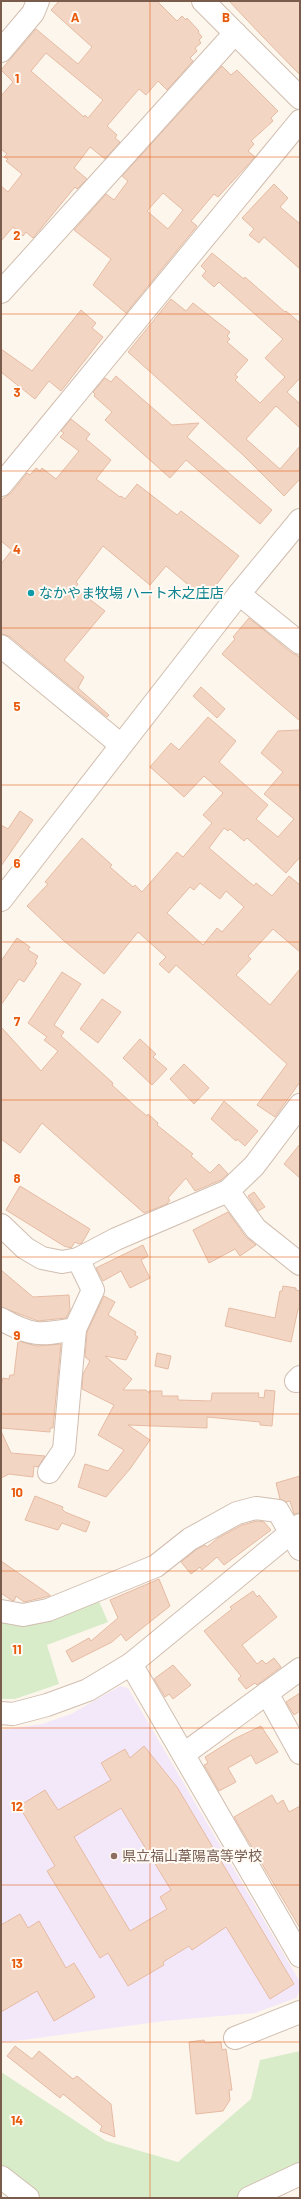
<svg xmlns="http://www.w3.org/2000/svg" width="301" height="2199" font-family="Barlow,'Noto Sans JP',sans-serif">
  <rect width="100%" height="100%" fill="#fdf6ec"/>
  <polygon fill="#f3e8fa" points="120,1686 128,1688 300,1982 300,1990 296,1998 255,2013 164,2021 1,2043 1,1730 42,1724 71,1714"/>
  <g fill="#d8ecc9">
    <polygon points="98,1599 108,1622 47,1645 59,1684 15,1699 1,1699 1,1619"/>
    <polygon points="300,2051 300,2170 240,2198 36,2198 1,2170 1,2072 106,2141 178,2162 251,2099 260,2060"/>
  </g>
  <g fill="#f3d5c3" stroke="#e6bba3" fill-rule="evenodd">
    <path d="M59 1H157L177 21 182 16 186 20 187 18 199 31 198 32 202 37 199 40 201 43 195 48 197 51 190 58 193 61 167 90 158 81 146 95 139 89 107 126 117 135 115 138 120 142 105 159 90 147 74 168 87 179 77 189 75 187 33 238 26 232 23 236 13 227 1 241V186L8 192 22 174 6 161 8 159 4 157 7 154 1 149V96L13 82 1 70 36 29 78 64 92 47 51 10ZM46 53 103 100 88 118 85 115 84 117 31 71Z"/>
    <polygon points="229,1 300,1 300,75 264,38"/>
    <path d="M222 66 231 75 237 70 278 111 271 118 273 121 251 141 254 144 248 151 255 157 218 197 214 194 191 221 197 226 126 313 93 285 111 259 74 230 106 194 114 200 128 181 122 176ZM163 193 183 210 168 229 147 211Z"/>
    <polygon points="274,184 288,198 280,207 300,224 300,269 264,237 259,243 249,235 254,229 242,218"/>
    <polygon points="212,253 244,279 245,277 285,312 286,311 300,323 300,378 287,392 300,404 300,428 276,406 246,439 280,469 300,446 300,479 284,496 242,454 128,352 171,299 186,311 193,303 230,332 227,336 230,339 227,342 248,360 235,375 238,377 235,380 260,403 285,377 265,358 283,339 222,285 219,282 214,287 202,276 206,271 201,266"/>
    <polygon points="81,310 96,323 92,328 103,337 61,391 49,381 35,399 1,372 1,349 32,371"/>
    <polygon points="116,376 172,425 199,423 187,437 272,510 260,524 186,460 170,478 105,420 112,412 94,396 95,394 93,392 105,378 111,382"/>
    <polygon points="71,419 90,434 86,439 111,460 96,479 120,497 121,496 125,499 137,484 177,515 181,511 239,556 205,599 166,566 150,585 103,546 76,582 78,584 75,588 105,611 64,660 84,677 78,688 109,715 107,717 9,636 1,634 1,564 12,550 1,541 1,500 11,493 27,473 30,475 36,468 40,471 42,468 56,479 79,451 60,437 64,433 61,431"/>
    <polygon points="249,618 292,653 300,657 300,721 222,654 235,639 233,637"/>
    <polygon points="201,687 225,709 217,718 193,696"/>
    <path d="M208 717 236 741 219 762 268 805 256 819 278 837 294 819 264 794 283 772 261 753 278 731 300 730V857L286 873 247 838 244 841 230 829 228 831 224 828 209 848 254 886 256 883 272 896 289 876 300 885V952L273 929 248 956 251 959 236 975 270 1005 300 969V1082L275 1117 257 1105 287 1064 176 965 169 973 159 964 166 957 138 932 104 974 63 940 27 906 48 884 45 882 82 838 112 865 110 867 133 887 135 885 142 892 177 852 183 857 212 823 203 815 223 793 204 776 184 797 150 767 171 743 179 750ZM200 883 220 899 226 891 244 907 222 932 217 928 203 945 167 913 190 887 194 890Z"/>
    <polygon points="20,811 33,820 1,866 1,825 8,829"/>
    <polygon points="17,938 30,947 28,950 38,956 35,962 37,963 24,982 19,979 1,1005 1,961"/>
    <polygon points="62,972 81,984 54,1025 64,1032 61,1036 113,1083 112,1085 135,1106 147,1116 148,1114 158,1123 157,1125 193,1154 191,1156 210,1173 219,1164 228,1174 221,1180 195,1191 186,1178 168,1198 170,1200 167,1204 144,1213 42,1123 20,1153 1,1139 1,1027 41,1071 58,1051 44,1040 47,1037 28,1023"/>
    <polygon points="102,999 121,1012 98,1043 80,1029"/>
    <polygon points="140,1039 156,1054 153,1057 167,1069 152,1085 123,1058"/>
    <polygon points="184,1064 209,1088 194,1104 170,1079"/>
    <polygon points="224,1101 258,1131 245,1146 237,1139 236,1141 211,1119"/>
    <polygon points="300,1144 300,1178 284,1164"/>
    <polygon points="20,1186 90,1229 82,1243 79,1244 75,1242 71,1248 64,1246 6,1210"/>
    <polygon points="254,1192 265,1207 258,1211 248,1196"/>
    <polygon points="228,1212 246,1237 256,1245 240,1256 235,1249 209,1263 193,1230"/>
    <polygon points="143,1245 148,1256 141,1260 150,1278 130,1288 121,1271 103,1281 96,1268"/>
    <polygon points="1,1270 33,1297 69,1295 70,1310 66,1318 38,1321 1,1307"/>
    <polygon points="283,1286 296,1288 296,1290 300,1291 300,1309 298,1309 291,1342 225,1326 229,1308 275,1318 280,1291 282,1291"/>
    <polygon points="104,1296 115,1302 108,1315 136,1332 135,1335 138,1337 126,1360 105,1356 132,1379 123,1390 146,1390 149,1393 149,1391 162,1391 162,1396 178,1396 178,1400 211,1401 212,1393 259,1393 258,1397 264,1398 265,1390 275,1391 272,1426 260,1425 260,1422 207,1417 207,1428 128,1425 150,1440 130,1469 106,1497 78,1487 85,1464 108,1471 124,1450 98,1435 114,1405 82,1389 83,1374 90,1361 85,1357 87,1332"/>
    <polygon points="18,1341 37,1346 61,1344 53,1428 50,1428 50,1432 1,1428 1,1386 3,1378 9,1379 10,1375 14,1375"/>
    <polygon points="157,1353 171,1356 168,1369 155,1366"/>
    <polygon points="1,1431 11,1453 45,1456 38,1467 34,1466 33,1477 9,1474 1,1478"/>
    <polygon points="300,1476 300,1513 294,1514 290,1501 286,1502 280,1499 276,1483"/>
    <polygon points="35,1496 63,1507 62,1509 65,1512 90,1522 86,1532 62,1523 58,1530 25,1520"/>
    <polygon points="257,1521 264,1522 271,1530 224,1565 217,1557 202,1570 200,1567 191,1574 181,1562 197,1549 205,1545 207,1547 218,1538 242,1525"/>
    <polygon points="1,1561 50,1595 50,1596 24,1602 16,1596 14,1601 11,1600 1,1593"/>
    <polygon points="159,1579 170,1606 126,1641 121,1634 112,1642 72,1662 66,1651 89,1638 91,1641 118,1618 110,1600"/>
    <polygon points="253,1591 257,1597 259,1595 277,1617 242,1645 257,1664 262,1660 266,1664 274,1658 281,1667 257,1685 255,1683 246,1689 238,1679 241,1676 204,1631 232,1609 230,1607"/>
    <polygon points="173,1665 191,1685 173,1699 169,1694 165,1697 154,1679"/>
    <polygon points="300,1693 300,1711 294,1715 286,1702"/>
    <polygon points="261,1726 278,1752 256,1764 251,1755 228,1768 236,1782 219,1791 204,1765 208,1763 205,1757 234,1739"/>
    <path d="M144 1746 177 1787 294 1984 270 1999 226 1927 192 1950 189 1946 163 1962 164 1965 128 1986 108 1953 100 1958 47 1871 55 1866 19 1806 45 1790 58 1810 111 1780 101 1763 125 1749 130 1758ZM121 1808 171 1890 160 1897 167 1909 130 1931 74 1837Z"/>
    <polygon points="272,1795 277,1804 283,1800 289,1812 300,1806 300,1928 234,1817"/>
    <polygon points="20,1914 28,1928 39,1921 66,1968 74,1963 95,1997 54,2021 37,1991 1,2012 1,1925"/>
    <polygon points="204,2040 205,2043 221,2042 222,2050 226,2049 232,2090 229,2090 230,2100 223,2111 196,2114 189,2042"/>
    <polygon points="15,2046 32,2059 39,2051 73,2079 77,2076 111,2104 115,2137 100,2131 102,2126 63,2094 60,2098 7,2056"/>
  </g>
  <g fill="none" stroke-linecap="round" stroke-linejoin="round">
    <g stroke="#d1beb0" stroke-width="24">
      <g id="minor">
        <polyline points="203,1 300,98"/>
        <polyline points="1,51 33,13 38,1"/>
        <polyline points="1,292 235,33"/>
        <polyline points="1,485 300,121"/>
        <polyline points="239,594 300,643"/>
        <polyline points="1,646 121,745"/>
        <polyline points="1,900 239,594 300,520"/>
        <polyline points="228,1191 256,1229 300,1264"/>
        <polyline points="1,1225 25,1248 42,1258 62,1262 78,1259 116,1239 228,1191 254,1166 300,1105"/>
        <path d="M1 1319C33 1337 40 1335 75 1329"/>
        <polyline points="296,1381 300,1377"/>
        <polyline points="49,1472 64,1450 75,1329 93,1290 78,1259"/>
        <polyline points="1,1611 23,1615 48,1610 156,1566 190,1539 237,1513 256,1508 278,1511 300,1549"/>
        <polyline points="131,1664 300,1956"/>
        <polyline points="267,1693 300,1753"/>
        <polyline points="1,1713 13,1714 47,1705 88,1690 131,1664 300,1525"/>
        <polyline points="184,1754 300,1669"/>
        <polyline points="235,2038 300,2012"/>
        <polyline points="1,2177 28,2198"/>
        <polyline points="249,2198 300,2174"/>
      </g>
    </g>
    <use href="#minor" stroke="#fff" stroke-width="22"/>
  </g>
  <path fill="none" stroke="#e8590c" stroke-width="1" stroke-opacity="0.55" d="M150 1V2198M1 157H300M1 314H300M1 471H300M1 628H300M1 785H300M1 942H300M1 1100H300M1 1257H300M1 1414H300M1 1571H300M1 1728H300M1 1885H300M1 2042H300"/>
  <circle fill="#0f9aa8" stroke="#fffaf3" stroke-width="1.5" cx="31" cy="593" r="4"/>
  <circle fill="#8d6e63" stroke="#fffaf3" stroke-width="1.5" cx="114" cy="1856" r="4"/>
  <g text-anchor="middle" stroke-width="4" stroke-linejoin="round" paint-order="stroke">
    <g font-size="14" fill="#0d838f" stroke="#fffaf3" text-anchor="start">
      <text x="39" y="598">なかやま牧場 ハート木之庄店</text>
    </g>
    <g font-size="14" fill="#785e54" stroke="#fffaf3" text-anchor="start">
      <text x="122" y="1861">県立福山葦陽高等学校</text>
    </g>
  </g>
  <g font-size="13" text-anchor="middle" font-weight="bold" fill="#e8590c" stroke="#fffaf3" stroke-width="4" stroke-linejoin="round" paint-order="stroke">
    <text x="75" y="22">A</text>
    <text x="226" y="22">B</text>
    <text x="17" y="83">1</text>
    <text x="17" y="240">2</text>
    <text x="17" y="397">3</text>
    <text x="17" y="554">4</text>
    <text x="17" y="711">5</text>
    <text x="17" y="868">6</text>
    <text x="17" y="1026">7</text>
    <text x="17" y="1183">8</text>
    <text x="17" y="1340">9</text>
    <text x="17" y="1497">10</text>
    <text x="17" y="1654">11</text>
    <text x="17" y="1811">12</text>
    <text x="17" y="1968">13</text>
    <text x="17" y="2125">14</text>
  </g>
  <rect width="301" height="2199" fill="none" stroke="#7a5c4d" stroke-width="4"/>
</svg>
